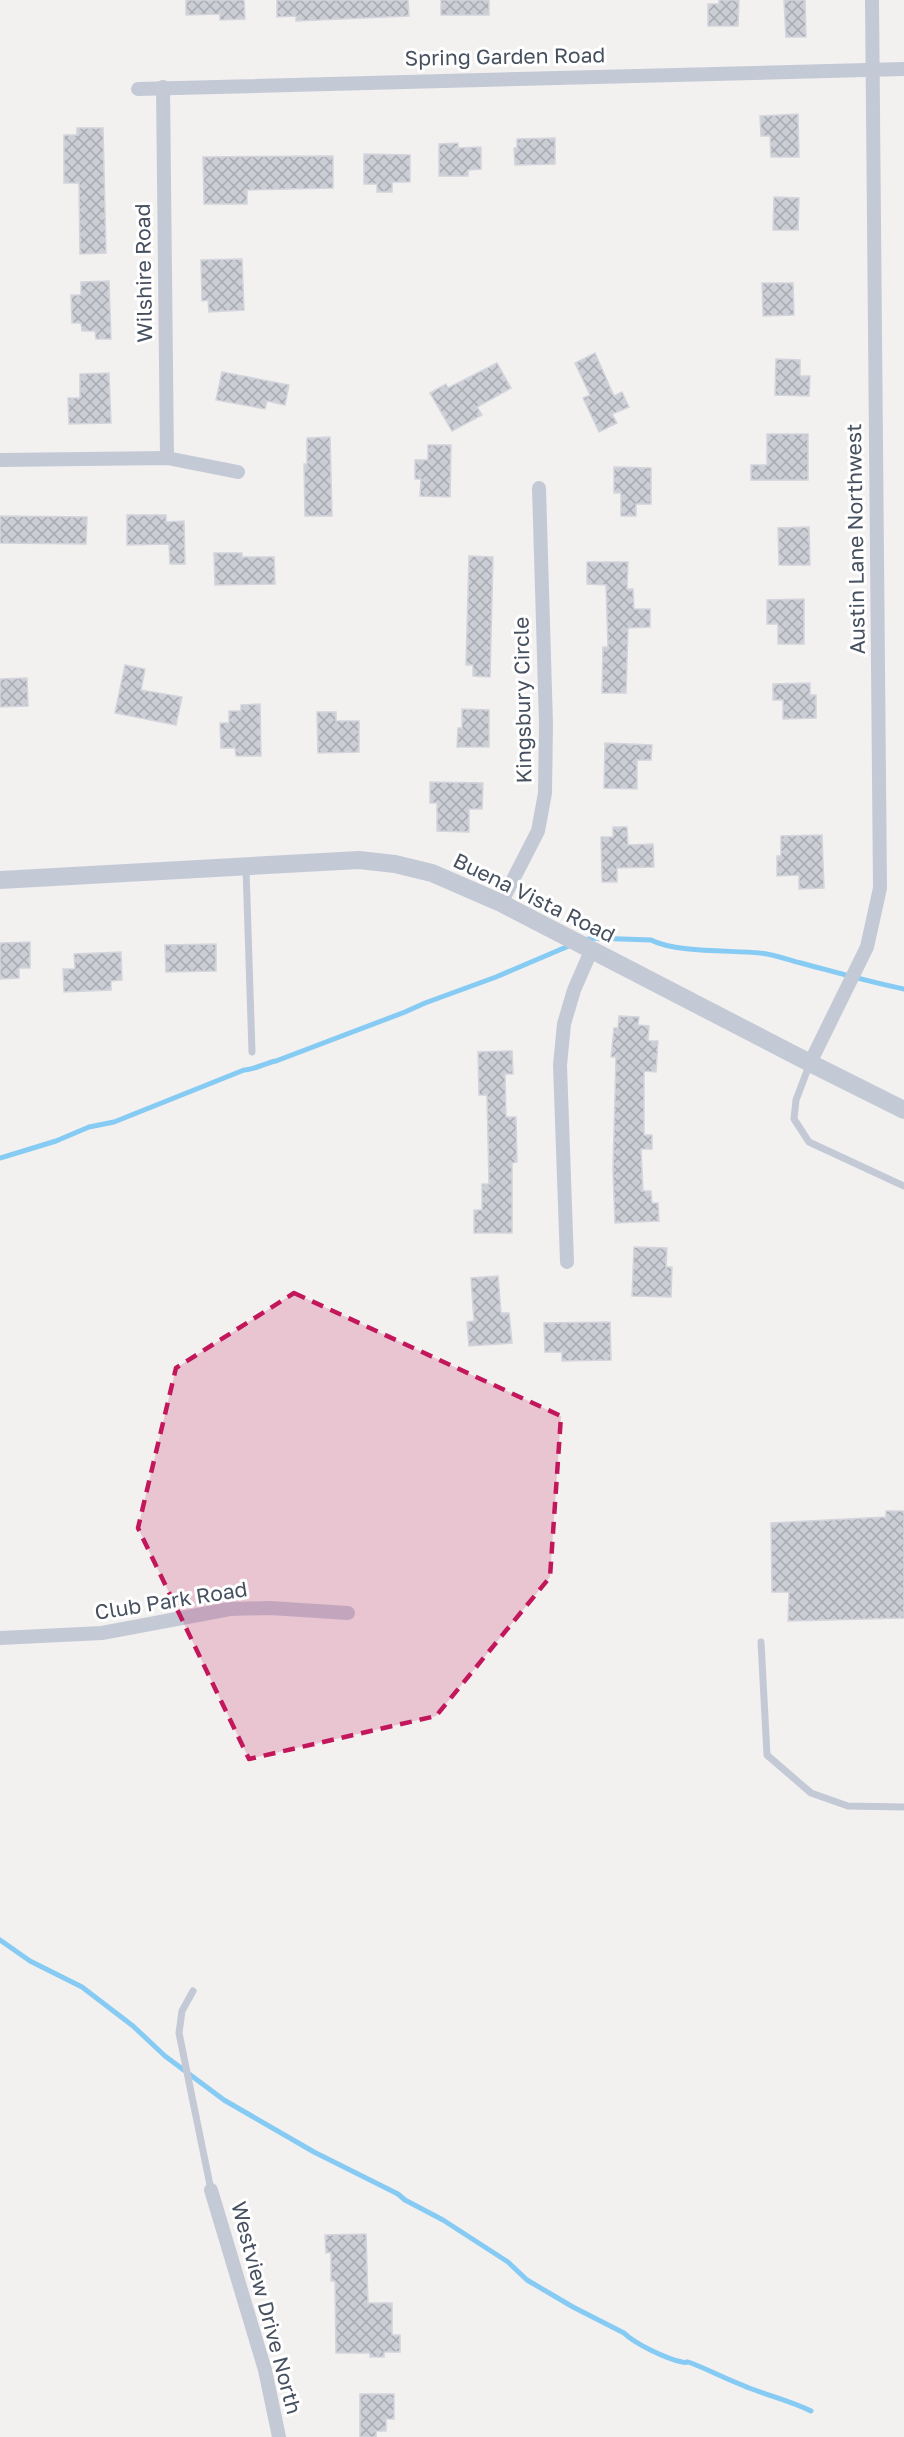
<svg xmlns="http://www.w3.org/2000/svg" width="904" height="2437" font-family="'Golos Text',sans-serif">
  <defs>
    <pattern id="building-cross-hatch" width="8" height="8" patternUnits="userSpaceOnUse" patternTransform="scale(1.5)"><rect width="8" height="8" fill="#ccced6"/><path d="M0 0l8 8M0 8l8-8" fill="none" stroke="#a7aab1"/></pattern>
  </defs>
  <rect width="100%" height="100%" fill="#f3f0f0"/>
  <g fill="none" stroke-linecap="round" stroke-linejoin="round">
    <g stroke="#86cbf3" stroke-width="5">
      <path d="M585 940 593 938 651 940C676 953 731 950 760 953 774 954 788 960 801 963 835 972 869 982 904 989"/>
      <path d="M0 1158 56 1141 89 1127 114 1122 244 1070C254 1070 265 1063 276 1061L405 1012 425 1003 496 977 571 945"/>
      <path d="M0 1940 30 1961 82 1987 133 2026 165 2056 224 2100 314 2152 398 2194 405 2200 443 2220 508 2262 527 2280 573 2307 624 2333C635 2344 667 2359 682 2362 691 2364 683 2360 691 2363 709 2370 724 2378 742 2385 765 2395 789 2400 811 2411"/>
    </g>
  </g>
  <g fill="url(#building-cross-hatch)" stroke="#d4d5dc" stroke-width="1.5">
    <polygon points="186,0 244,0 245,19 220,20 220,14 186,15"/>
    <polygon points="277,0 408,0 409,16 296,21 296,16 277,17"/>
    <rect x="441" y="0" width="48" height="15"/>
    <polygon points="719,0 739,0 738,26 708,26 708,4 719,4"/>
    <polygon points="784,0 805,0 806,37 786,37"/>
    <polygon points="798,114 799,157 771,157 770,136 761,136 760,116"/>
    <polygon points="77,128 103,128 106,253 80,254 79,183 64,183 64,135 77,135"/>
    <polygon points="555,138 555,164 515,165 514,148 517,148 517,139"/>
    <polygon points="458,143 458,148 481,147 481,169 468,170 468,176 439,176 439,144"/>
    <polygon points="364,154 410,155 410,182 392,182 392,192 377,192 377,184 364,184"/>
    <polygon points="333,156 333,188 247,190 247,204 204,204 203,157"/>
    <polygon points="774,197 799,198 798,230 773,230"/>
    <polygon points="242,259 244,310 209,312 208,300 202,301 201,260"/>
    <polygon points="109,281 111,339 96,339 95,331 82,331 81,323 72,323 71,295 81,295 81,282"/>
    <polygon points="762,283 793,283 794,315 763,316"/>
    <polygon points="595,353 614,396 622,392 629,407 612,414 617,423 599,432 583,398 590,395 575,363"/>
    <polygon points="776,359 800,360 800,376 810,376 809,396 775,395"/>
    <polygon points="497,363 511,388 477,407 482,415 452,431 430,393 446,384 448,388"/>
    <polygon points="222,372 289,385 285,405 267,401 265,409 216,400"/>
    <polygon points="109,373 111,423 69,424 68,398 80,398 80,374"/>
    <polygon points="767,434 808,434 808,480 751,480 751,465 767,465"/>
    <polygon points="330,437 332,516 305,516 304,464 307,464 307,438"/>
    <polygon points="428,445 451,445 450,497 420,496 421,479 415,479 415,460 428,460"/>
    <polygon points="614,467 651,468 651,504 636,504 636,516 621,516 621,493 614,493"/>
    <polygon points="127,515 166,515 166,522 184,521 185,564 170,564 169,544 127,545"/>
    <polygon points="0,516 87,517 86,544 0,543"/>
    <polygon points="809,527 810,565 779,565 778,528"/>
    <polygon points="214,553 242,553 242,557 274,557 275,584 215,585"/>
    <polygon points="469,556 493,557 490,677 473,676 473,665 466,665"/>
    <polygon points="587,562 628,562 627,589 633,589 634,609 650,609 650,627 628,628 626,693 602,693 603,647 608,647 606,585 587,584"/>
    <polygon points="804,599 804,644 778,644 778,624 767,624 767,600"/>
    <polygon points="125,665 145,669 141,690 182,697 176,725 115,713"/>
    <polygon points="27,678 28,706 0,707 0,679"/>
    <polygon points="810,683 810,695 816,695 816,718 783,719 783,700 773,700 773,684"/>
    <polygon points="260,704 261,756 236,756 235,748 221,748 220,723 229,723 229,711 241,711 241,705"/>
    <polygon points="462,709 489,710 489,747 457,747 458,728 462,728"/>
    <polygon points="317,712 336,712 336,721 359,721 359,752 318,753"/>
    <polygon points="605,743 652,745 651,760 637,760 637,789 604,788"/>
    <polygon points="430,782 483,783 482,809 469,809 469,832 437,831 437,803 430,803"/>
    <polygon points="613,827 627,827 628,845 653,844 654,867 617,868 617,882 602,882 601,837 613,837"/>
    <polygon points="822,835 824,888 799,889 799,875 777,876 777,856 781,856 781,836"/>
    <polygon points="30,942 30,968 19,968 19,978 0,979 0,943"/>
    <polygon points="216,944 216,971 166,972 165,945"/>
    <polygon points="121,952 122,980 111,981 111,990 64,992 63,969 75,969 74,954"/>
    <polygon points="619,1016 639,1017 638,1025 649,1026 648,1041 658,1041 656,1072 644,1071 644,1135 652,1135 652,1149 641,1149 643,1191 651,1191 652,1203 658,1203 659,1221 615,1223 613,1171 616,1057 611,1057 614,1028 618,1028"/>
    <polygon points="512,1051 513,1074 505,1074 506,1117 516,1117 517,1162 512,1163 512,1233 474,1233 474,1210 482,1210 482,1184 489,1184 487,1095 479,1095 478,1052"/>
    <polygon points="634,1247 667,1248 666,1267 672,1267 671,1297 632,1296"/>
    <polygon points="498,1276 501,1313 509,1313 512,1343 469,1346 467,1322 474,1321 471,1278"/>
    <polygon points="610,1322 611,1360 562,1361 562,1352 545,1352 544,1323"/>
    <polygon points="886,1511 904,1511 904,1618 788,1621 789,1592 772,1592 771,1523 886,1517"/>
    <polygon points="366,2234 368,2303 392,2303 392,2335 400,2335 400,2352 384,2352 384,2357 370,2357 370,2353 336,2353 335,2281 331,2281 331,2252 326,2253 325,2235"/>
    <polygon points="360,2394 394,2394 394,2419 386,2419 386,2431 376,2431 376,2437 360,2437"/>
  </g>
  <g fill="none" stroke-linecap="round" stroke-linejoin="round">
    <g stroke="#c3cad6" stroke-width="7">
      <polyline points="246,869 252,1052"/>
      <polyline points="810,1063 796,1100 794,1119 809,1142 904,1186"/>
      <polyline points="761,1642 767,1755 811,1793 848,1806 904,1807"/>
      <polyline points="193,1991 182,2011 179,2033 211,2190"/>
    </g>
    <g stroke="#c3cad6" stroke-width="14">
      <polyline points="163,87 167,458"/>
      <polyline points="138,89 904,69"/>
      <polyline points="0,460 167,458 238,472"/>
      <polyline points="501,903 538,831 545,793 546,724 539,488"/>
      <polyline points="810,1063 867,947 880,888 872,0"/>
      <polyline points="567,1262 560,1065 564,1024 574,990 591,951"/>
      <polyline points="0,1638 102,1633 230,1609 270,1608 348,1613"/>
      <polyline points="211,2190 265,2370 279,2437"/>
    </g>
    <polyline stroke="#c3cad6" stroke-width="18" points="0,880 359,860 395,864 432,873 501,903 810,1063 904,1110"/>
  </g>
  <path fill="#c2185b" fill-opacity="0.2" stroke="#c2185b" stroke-width="4.5" stroke-dasharray="12 8" stroke-linejoin="round" d="M294 1293 561 1416 550 1577 436 1716 249 1759 138 1528 176 1368Z"/>
  <g text-anchor="middle" stroke-width="6" stroke-linejoin="round" paint-order="stroke">
    <g font-size="21" fill="#46505f" stroke="#fff">
      <text transform="translate(505 57) rotate(-1)" y="7">Spring Garden Road</text>
      <text transform="translate(144 273) rotate(-91)" y="7">Wilshire Road</text>
      <text transform="translate(856 539) rotate(-91)" y="7">Austin Lane Northwest</text>
      <text transform="translate(523 700) rotate(-91)" y="7">Kingsbury Circle</text>
      <text transform="translate(534 898) rotate(26)" y="7">Buena Vista Road</text>
      <text transform="translate(171 1601) rotate(-9)" y="7">Club Park Road</text>
      <text transform="translate(266 2308) rotate(75)" y="7">Westview Drive North</text>
    </g>
  </g>
</svg>
